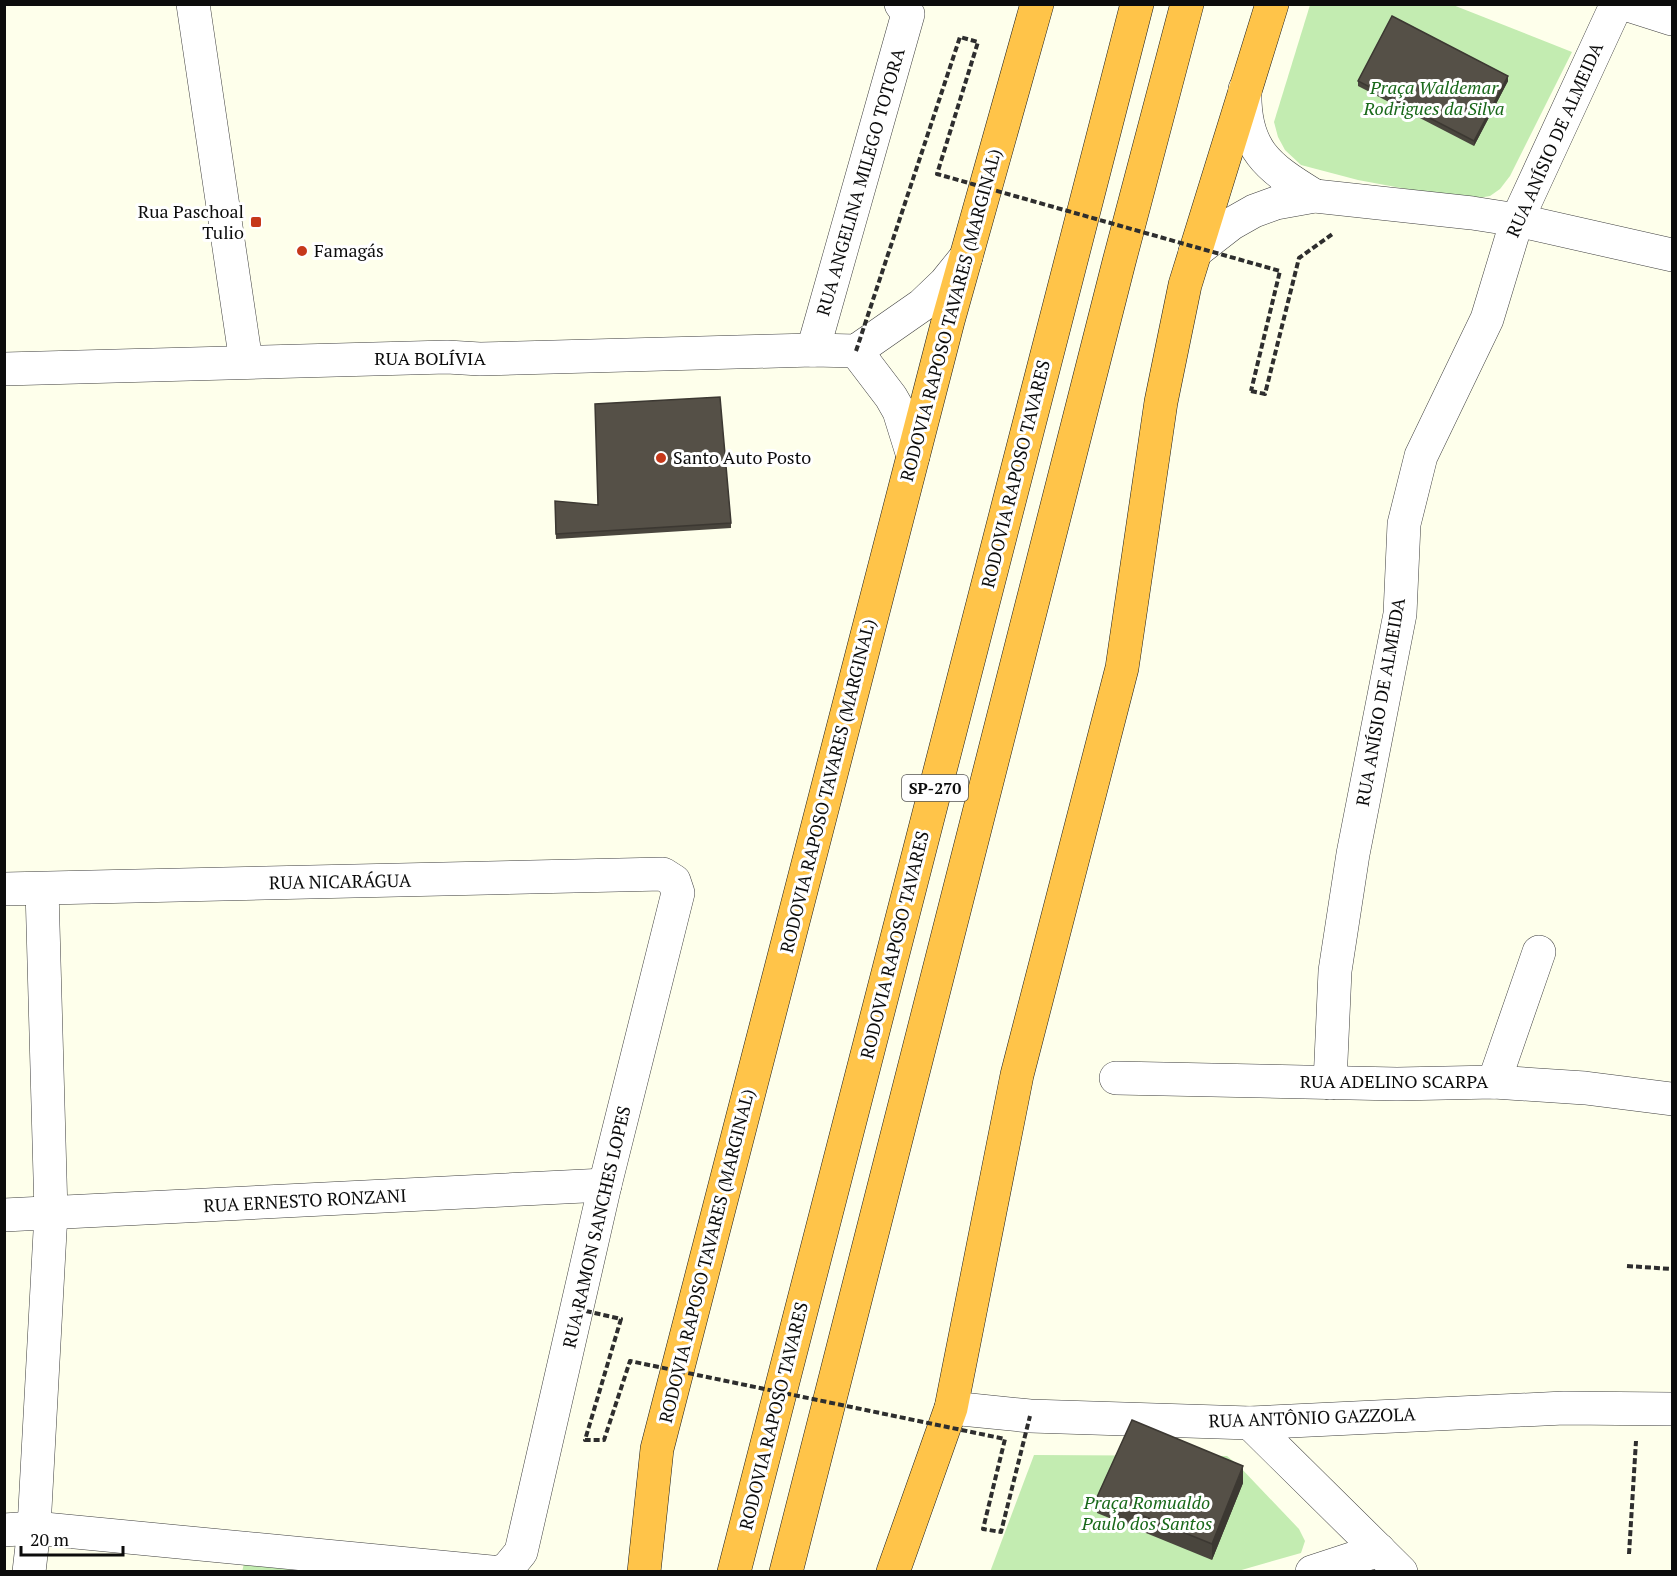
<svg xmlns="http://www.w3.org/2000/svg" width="1677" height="1576" font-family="'PT Serif',serif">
  <rect width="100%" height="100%" fill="#feffeb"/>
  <g fill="#c3ecb1">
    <polygon points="1310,5 1453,5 1572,52 1510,176 1500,189 1490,196 1479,198 1455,198 1358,180 1301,165 1285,150 1278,137 1274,122"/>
    <polygon points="1034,1455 1227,1456 1239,1466 1299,1529 1305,1541 1301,1553 1238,1571 990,1572"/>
    <polygon points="245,1559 411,1572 242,1572"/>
  </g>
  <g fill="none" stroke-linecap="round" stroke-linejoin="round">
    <g stroke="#3f3f3f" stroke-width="34">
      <g id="minor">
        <polyline points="193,4 246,362"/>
        <path d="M1245 89C1243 149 1267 167 1315 196"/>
        <polyline points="1195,252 1231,224 1254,211 1276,203 1315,196 1472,213 1517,220 1672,255"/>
        <polyline points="813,350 908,14 901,4"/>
        <polyline points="856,351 891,397 899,411 913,456"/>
        <polyline points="4,369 447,357 480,359 813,350 856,351 922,305 945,283 966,257"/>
        <polyline points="4,889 663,874 674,881 678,893 605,1185 521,1552 507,1569 499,1572"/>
        <polyline points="1116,1078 1397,1084 1494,1082 1585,1088 1672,1099"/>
        <polyline points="1494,1082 1539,952"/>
        <polyline points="1330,1083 1335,971 1353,854 1400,614 1404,524 1421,456 1487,319 1517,220 1613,12 1620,5 1628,5 1672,19"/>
        <polyline points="4,1215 605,1185"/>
        <polyline points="951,1408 1030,1416 1250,1423 1564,1408 1672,1409"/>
        <polyline points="1250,1423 1401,1572"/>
        <polyline points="4,1530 34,1528 491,1572"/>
        <polyline points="29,1572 34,1528 51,1213 42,889"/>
        <polyline points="1312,1572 1379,1550"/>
      </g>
    </g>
    <g stroke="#1d1d1d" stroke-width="34">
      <g id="highway">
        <polyline points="644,1572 657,1449 948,321 1037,4"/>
        <polyline points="734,1572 1137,4"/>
        <polyline points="786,1572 1119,262 1187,4"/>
        <polyline points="893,1572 951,1408 1017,1075 1122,668 1161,402 1185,285 1272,4"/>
      </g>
    </g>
    <g stroke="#2e2e2e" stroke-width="4" stroke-dasharray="6 3" stroke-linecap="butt">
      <polyline points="1251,391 1265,394 1299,258 1334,233"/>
      <polyline points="1627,1266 1672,1269"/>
      <polyline points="1629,1554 1636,1441"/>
    </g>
    <use href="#minor" stroke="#fff" stroke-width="33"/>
    <use href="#highway" stroke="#ffc449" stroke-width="33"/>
    <g stroke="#2e2e2e" stroke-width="4" stroke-dasharray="6 3" stroke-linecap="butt">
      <polyline points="856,351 960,37 978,42 937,174 1280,271 1251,391"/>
      <polyline points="577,1309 621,1319 585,1440 604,1440 630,1361 1005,1439 983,1529 1001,1532 1030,1416"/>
    </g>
  </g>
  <g fill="#49453d">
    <polygon points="1358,81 1508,81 1474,146 1358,86"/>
    <polygon points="555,501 731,523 731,528 556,539"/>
    <polygon points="1243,1483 1212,1560 1097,1513 1097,1497"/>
  </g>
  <g fill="#3c3832">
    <polygon points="1508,76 1508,81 1474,146 1474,141"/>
    <polygon points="1243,1466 1243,1483 1212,1560 1212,1544"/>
  </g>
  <g fill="#555047" stroke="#3c3832" stroke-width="1.5">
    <polygon points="1392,16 1508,76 1474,141 1358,81"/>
    <polygon points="720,397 731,523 556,534 555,501 598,505 595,404"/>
    <polygon points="1132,1420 1243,1466 1212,1544 1097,1497"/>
  </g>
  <g fill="#c6381a" stroke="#fff" stroke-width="2">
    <rect x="250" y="216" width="12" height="12" rx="3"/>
    <circle cx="302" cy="251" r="6"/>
    <circle cx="661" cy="458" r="6"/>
  </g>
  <g text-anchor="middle" stroke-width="6" stroke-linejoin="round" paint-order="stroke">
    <rect fill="#fff" stroke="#555" stroke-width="1.5" x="902" y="775" width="66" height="26" rx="4.5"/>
    <g font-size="16" font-weight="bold" fill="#0c0c0c">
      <text x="935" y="794">SP-270</text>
    </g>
    <g font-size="18" font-style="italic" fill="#186819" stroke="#fff">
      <text x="1434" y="94">Praça Waldemar<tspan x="1434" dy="21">Rodrigues da Silva</tspan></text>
      <text x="1147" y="1509">Praça Romualdo<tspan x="1147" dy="21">Paulo dos Santos</tspan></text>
    </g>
    <g font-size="18" fill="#0c0c0c" stroke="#fff">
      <text transform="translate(1555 140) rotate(-66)" y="6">RUA ANÍSIO DE ALMEIDA</text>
      <text transform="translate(861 182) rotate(-74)" y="6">RUA ANGELINA MILEGO TOTORA</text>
      <text transform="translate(951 315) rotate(-75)" y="6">RODOVIA RAPOSO TAVARES (MARGINAL)</text>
      <text x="430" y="365">RUA BOLÍVIA</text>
      <text transform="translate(1016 474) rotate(-76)" y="6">RODOVIA RAPOSO TAVARES</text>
      <text transform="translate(1381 702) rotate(-80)" y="6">RUA ANÍSIO DE ALMEIDA</text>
      <text transform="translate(828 786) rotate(-76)" y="6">RODOVIA RAPOSO TAVARES (MARGINAL)</text>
      <text transform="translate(340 882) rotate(-1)" y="6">RUA NICARÁGUA</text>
      <text transform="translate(895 945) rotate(-76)" y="6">RODOVIA RAPOSO TAVARES</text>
      <text x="1394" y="1088">RUA ADELINO SCARPA</text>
      <text transform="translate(305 1201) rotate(-3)" y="6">RUA ERNESTO RONZANI</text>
      <text transform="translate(597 1227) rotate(-77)" y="6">RUA RAMON SANCHES LOPES</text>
      <text transform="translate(707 1256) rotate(-76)" y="6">RODOVIA RAPOSO TAVARES (MARGINAL)</text>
      <text transform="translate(774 1416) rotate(-76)" y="6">RODOVIA RAPOSO TAVARES</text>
      <text transform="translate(1312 1418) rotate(-2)" y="6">RUA ANTÔNIO GAZZOLA</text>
    </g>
    <g font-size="18" fill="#0c0c0c" stroke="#fff" text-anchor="start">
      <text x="244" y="218" text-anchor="end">Rua Paschoal<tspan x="244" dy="21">Tulio</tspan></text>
      <text x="314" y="257">Famagás</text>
      <text x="673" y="464">Santo Auto Posto</text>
    </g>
  </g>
  <rect width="1677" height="1576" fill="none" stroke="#0c0c0c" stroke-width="12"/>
  <path d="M21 1546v9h102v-9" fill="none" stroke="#0c0c0c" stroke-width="3"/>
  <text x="30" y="1546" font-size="18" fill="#0c0c0c" stroke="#ffffff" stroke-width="4.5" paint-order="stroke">20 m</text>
</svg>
